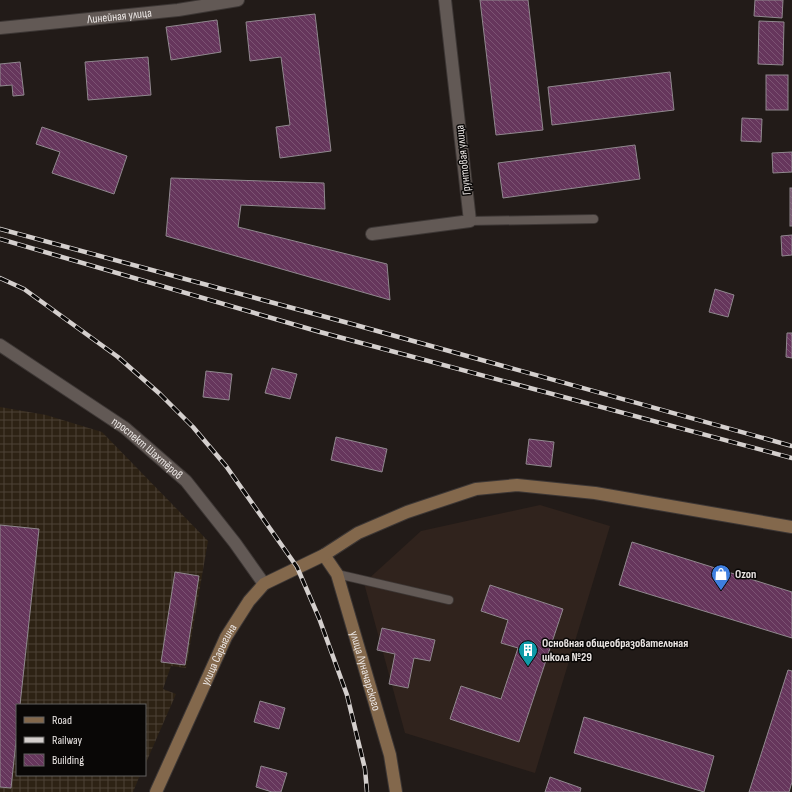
<svg xmlns="http://www.w3.org/2000/svg" width="792" height="792" font-family="'Sofia Sans Condensed',sans-serif">
  <defs>
    <pattern id="industrial-grid" width="8" height="8" patternUnits="userSpaceOnUse"><rect width="8" height="8" fill="#2d2214"/><path d="M0 4h8M4 0v8" fill="none" stroke="#4c4236"/></pattern>
    <pattern id="building-back-hatch" width="6" height="6" patternUnits="userSpaceOnUse"><rect width="6" height="6" fill="#66365c"/><path d="M-1 5l2 2M0 0l6 6M5-1l2 2" fill="none" stroke="#7c5373"/></pattern>
  </defs>
  <rect width="100%" height="100%" fill="#221b18"/>
  <polygon fill="url(#industrial-grid)" points="0,407 46,415 102,432 208,541 186,668 171,666 163,689 176,694 145,765 145,705 17,705 17,775 140,775 133,792 0,792"/>
  <polygon fill="#30231d" points="540,505 610,526 535,773 405,733 364,583 421,531"/>
  <g fill="url(#building-back-hatch)" stroke="#90888e">
    <polygon points="480,0 528,0 543,130 496,135"/>
    <polygon points="755,0 783,0 782,18 754,16"/>
    <polygon points="315,14 331,151 280,158 276,127 290,125 281,57 250,61 246,22"/>
    <polygon points="217,20 221,52 171,60 166,27"/>
    <polygon points="759,21 784,22 783,65 758,64"/>
    <polygon points="148,57 151,95 88,100 85,62"/>
    <polygon points="20,62 24,95 13,96 12,85 0,86 0,64"/>
    <polygon points="670,72 674,110 552,125 548,87"/>
    <rect x="766" y="75" width="22" height="35"/>
    <polygon points="742,118 762,119 761,142 741,141"/>
    <polygon points="42,127 127,156 114,194 52,173 60,152 36,144"/>
    <polygon points="635,145 640,179 503,198 498,163"/>
    <polygon points="792,152 792,172 773,173 772,153"/>
    <polygon points="171,178 324,183 325,209 241,205 238,227 387,264 390,300 166,236"/>
    <rect x="790" y="188" width="2" height="38"/>
    <polygon points="792,235 792,255 782,256 781,236"/>
    <polygon points="715,289 734,295 728,317 709,312"/>
    <polygon points="787,333 792,333 792,358 786,357"/>
    <polygon points="272,368 297,374 290,399 265,393"/>
    <polygon points="206,371 232,374 229,400 203,397"/>
    <polygon points="336,437 387,449 382,472 331,460"/>
    <polygon points="529,439 554,442 551,467 526,464"/>
    <polygon points="0,525 39,529 20,705 17,705 17,732 11,788 0,787"/>
    <polygon points="632,542 792,592 792,638 619,585"/>
    <polygon points="175,572 199,576 185,665 161,662"/>
    <polygon points="490,585 563,609 519,742 450,719 461,686 501,699 518,648 501,643 508,620 481,611"/>
    <polygon points="382,628 435,640 430,661 414,658 408,688 389,684 395,654 377,650"/>
    <polygon points="788,670 792,671 792,782 789,792 749,792"/>
    <polygon points="260,701 285,708 279,729 254,722"/>
    <polygon points="584,717 714,756 704,792 574,753"/>
    <polygon points="261,766 287,773 281,792 272,792 256,787"/>
    <polygon points="550,777 581,788 580,792 545,792"/>
  </g>
  <g fill="none" stroke-linecap="round" stroke-linejoin="round">
    <g stroke="#3d3735" stroke-width="10">
      <g id="lane">
        <polyline points="470,221 594,219"/>
        <polyline points="337,574 449,600"/>
      </g>
    </g>
    <g stroke="#3d3735" stroke-width="14">
      <g id="street">
        <path id="s1" d="M0 28 178 10 238 0"/>
        <polyline points="372,234 470,221 445,0"/>
        <path id="s2" d="M0 345 125 428 186 481 235 543 264 584"/>
      </g>
    </g>
    <g stroke="#3d3735" stroke-width="14">
      <g id="secondary">
        <path id="s3" d="M324 555 337 574 390 755 396 792"/>
        <path id="s4" d="M156 792 226 637 249 601 264 584 324 555 358 533 407 512 476 489 517 485 595 493 792 527"/>
      </g>
    </g>
    <use href="#lane" stroke="#625955" stroke-width="8"/>
    <use href="#street" stroke="#625955" stroke-width="12"/>
    <use href="#secondary" stroke="#83684c" stroke-width="12"/>
    <g stroke="#d4cfcd" stroke-width="4.5">
      <g id="rail">
        <polyline points="0,229 352,324 792,446"/>
        <polyline points="0,239 320,332 792,458"/>
        <polyline points="0,278 24,289 118,357 160,394 193,427 226,466 297,567 319,618 347,695 365,769 367,792"/>
      </g>
    </g>
    <use href="#rail" stroke="#090706" stroke-width="3" stroke-dasharray="9" stroke-linecap="butt"/>
  </g>
  <defs>
    <g id="shop-pin" transform="scale(1)"><path d="M0 17L-7.5 6A9.5 9.5 0 1 1 7.5 6Z" fill="#3f7fe0" stroke="#090706"/><path d="M-5-2.5h2.3a2.7 3.5 0 0 1 5.4 0H5L5.5 6h-11ZM-1.5-2.5h3a1.5 2.3 0 0 0-3 0Z" fill="#fff"/></g>
    <g id="building-pin" transform="scale(1)"><path d="M0 17L-7.5 6A9.5 9.5 0 1 1 7.5 6Z" fill="#0f9aa8" stroke="#090706"/><path d="M-4-6H4V6H1V3H-1V6H-4ZM-2.5-4.3h1.7v1.8h-1.7ZM.8-4.3h1.7v1.8H.8ZM-2.5-1h1.7V.8h-1.7ZM.8-1h1.7V.8H.8Z" fill="#fff"/></g>
  </defs>
  <g fill-rule="evenodd">
    <use href="#shop-pin" x="721" y="574"/>
    <use href="#building-pin" x="528" y="650"/>
  </g>
  <g text-anchor="middle" stroke-width="3" stroke-linejoin="round" paint-order="stroke">
    <g font-size="12" fill="#ebe6e4" stroke="#090706">
      <text dy="4" stroke="none"><textPath href="#s1" startOffset="120">Линейная улица</textPath></text>
      <text transform="translate(463 160) rotate(-96)" y="4">Грунтовая улица</text>
      <text dy="4" stroke="none"><textPath href="#s2" startOffset="180">проспект Шахтёров</textPath></text>
      <text dy="4" stroke="none"><textPath href="#s4" startOffset="151">улица Сарыгина</textPath></text>
      <text dy="4" stroke="none"><textPath href="#s3" startOffset="124">улица Луначарского</textPath></text>
    </g>
    <g font-size="12" font-weight="bold" fill="#ebe6e4" stroke="#090706" text-anchor="start">
      <text x="735" y="578">Ozon</text>
      <text x="542" y="647">Основная общеобразовательная<tspan x="542" dy="14">школа №29</tspan></text>
    </g>
  </g>
  <rect x="16" y="704" width="130" height="72" fill="#090706" stroke="#63605f"/>
  <rect x="24" y="717" width="20" height="6" fill="#83684c" stroke="#63605f"/>
  <text x="52" y="724" font-size="12" fill="#ebe6e4">Road</text>
  <rect x="24" y="737" width="20" height="6" fill="#d4cfcd" stroke="#63605f"/>
  <text x="52" y="744" font-size="12" fill="#ebe6e4">Railway</text>
  <rect x="24" y="754" width="20" height="12" fill="url(#building-back-hatch)" stroke="#63605f"/>
  <text x="52" y="764" font-size="12" fill="#ebe6e4">Building</text>
</svg>
